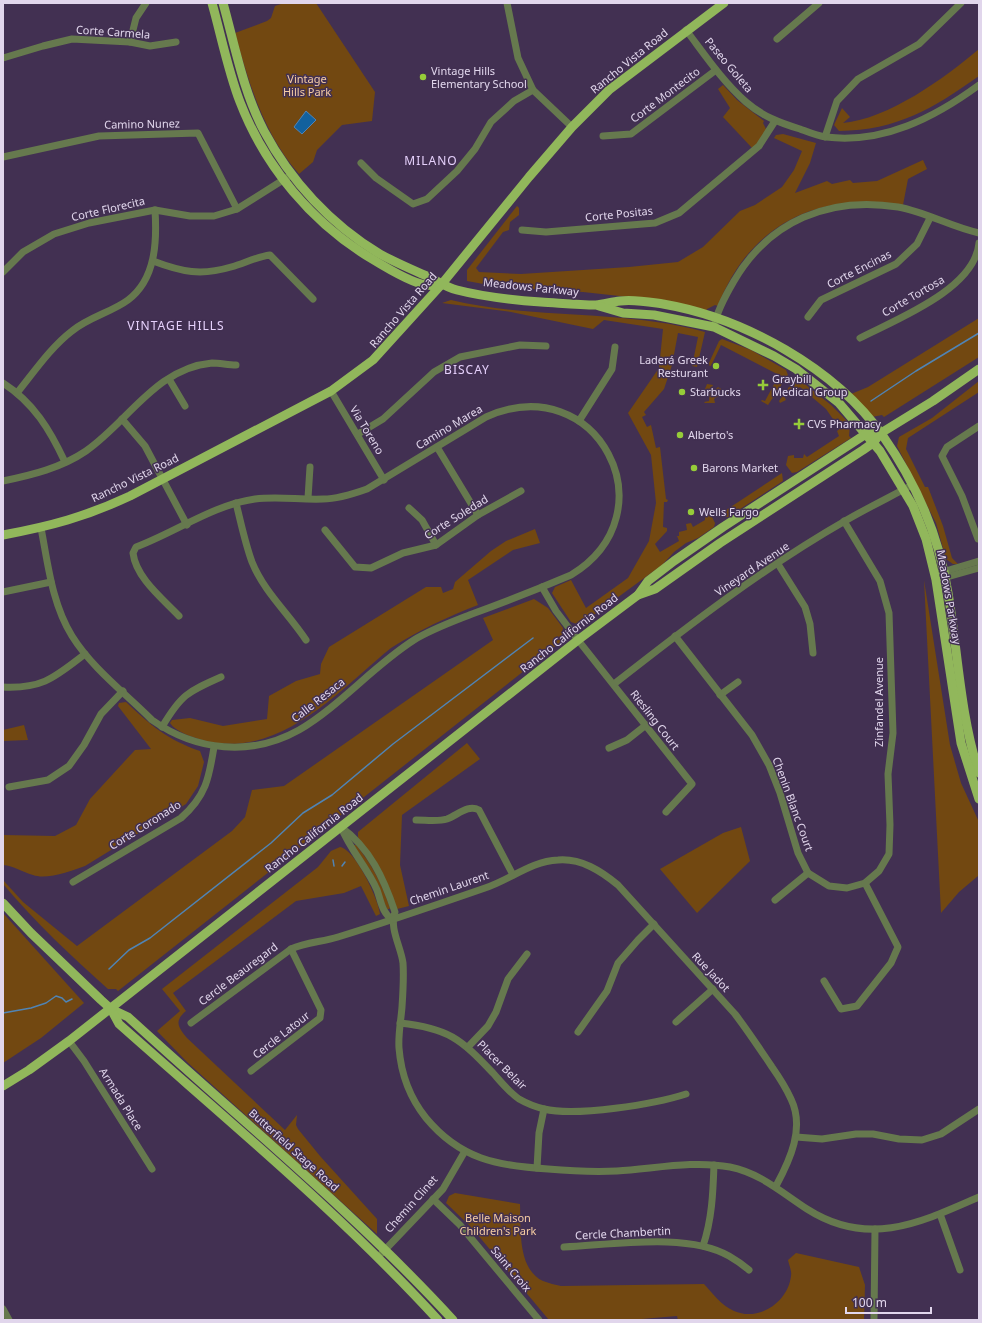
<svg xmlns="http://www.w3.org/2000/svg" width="982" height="1323" font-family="'Noto Sans',sans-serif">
  <rect width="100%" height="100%" fill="#423052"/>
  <g fill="#724811">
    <path d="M284 3H316L375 92 372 121 342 125 317 150 313 162 299 174C264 134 249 84 235 33L267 21 271 18 275 6Z"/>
    <path d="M979 49V76C932 109 898 130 839 131L834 125 842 108 850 117 843 123C888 119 945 78 979 49Z"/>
    <polygon points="723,85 737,100 764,121 763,123 767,131 753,149 723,117 730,108 718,89"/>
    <path d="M783 134 816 143 810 163 795 193 827 181 832 184 850 180 853 183 877 181 923 160 927 169 908 179 903 205C819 191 749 224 718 306L715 305 707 309 706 311 665 301 583 292 500 287 467 281V270L517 206 519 208V215L510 222 509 230 503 232 476 268 479 272 521 274 629 267 678 262 703 247 740 211 755 205 782 187 794 170 802 151 774 138 776 135Z"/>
    <path d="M451 300C534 320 622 309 705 332L697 367 692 366 698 337 678 333 672 365 664 389 644 412 646 415 642 417 647 427 651 425 656 448 660 447 666 499 668 500 667 502H664L663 527 667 528V531L655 544 660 552 679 541 677 536H679V532L687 530 686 524 691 523 693 527 705 520V512L709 511 715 523 714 527 698 538 686 543 674 552 662 565 580 625 571 622 552 593 555 587 571 580 586 608 628 578 649 541 656 503 651 455 628 413 659 368 663 329 604 320 593 329 511 312 442 303Z"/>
    <polygon points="979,318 979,357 884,417 882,415 872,417 851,394 868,387"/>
    <polygon points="722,339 751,350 786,370 788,375 768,405 761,401 762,400 765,401 779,375 721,345 711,366 708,365 719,341"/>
    <polygon points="796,377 831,405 850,424 849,436 851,438 797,472 792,473 786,465 788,456 794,455 794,458 803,458 804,454 807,457 839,436 837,431 842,427 839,421 835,422 826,409 800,387 784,396 786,400 780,403 779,401"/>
    <polygon points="979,381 979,392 908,438 906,449 925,487 928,487 943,526 952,558 958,564 953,564 946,559 936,523 897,446 899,437 932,418"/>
    <polygon points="707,384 713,385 711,389 714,391 718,387 728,393 728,395 726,396 723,393 714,399 715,403 705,403 704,402 709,401 710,390 705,389"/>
    <polygon points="782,473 783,481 728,517 722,517 720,514"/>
    <path d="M535 529 540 543 513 550 468 580 478 605C447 617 419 630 391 648 338 691 279 761 202 740 192 737 176 732 170 723L172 720 190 718 223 726 267 719 269 696 296 681 320 674 321 664 329 647 426 587H441L443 593 453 589 455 582 491 551 506 541Z"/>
    <polygon points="924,580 950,745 961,783 979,822 979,877 978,876 959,892 941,913"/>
    <path d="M534 599 548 608 563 628 561 639 562 641 118 991 116 989H108C71 956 35 922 3 884V880L23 902 77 946 232 831 245 817 252 790 284 786 493 640 483 618Z"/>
    <path d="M126 702C150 725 168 740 200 751L204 762 198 786 186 804 85 866C72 871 46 880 33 875 22 872 14 866 3 865V835L55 836 76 825 90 799 135 750 151 749 118 706 119 703Z"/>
    <polygon points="24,725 28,740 3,741 3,730"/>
    <polygon points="467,743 480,759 402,815 400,865 409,906 397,909 358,837 358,832"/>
    <polygon points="741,827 750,861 697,913 660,869 723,833"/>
    <path d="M354 845H356C372 864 382 884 390 908L389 909H387L372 873 354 847Z"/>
    <path d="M340 847C355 849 379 900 380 914L376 916 361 886 344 893 296 901 173 993 186 1011C174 1021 178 1027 187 1038L285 1130 297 1115 296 1125 298 1129 320 1156 377 1219V1234L187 1062 157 1031 180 1011 162 989 318 867 331 851Z"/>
    <polygon points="3,913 84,1003 41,1038 3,1063"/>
    <path d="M455 1193 520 1204C521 1227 517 1269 543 1281 549 1283 555 1285 561 1286L704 1284C713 1294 721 1305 734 1311 759 1322 788 1302 791 1276 792 1271 789 1265 788 1260L796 1253 859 1267 865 1285 864 1320H678L677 1316 630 1320H549L472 1228 446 1203 449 1196Z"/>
  </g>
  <polygon fill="#12619e" stroke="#5084b5" points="306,111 316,120 302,134 294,127"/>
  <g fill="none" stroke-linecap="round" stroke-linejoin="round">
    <g stroke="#5084b5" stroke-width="1.5">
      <polyline points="871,401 916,371 979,333"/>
      <polyline points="333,860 334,866"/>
      <polyline points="342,866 345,862"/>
      <polyline points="109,969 129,950 150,938 271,843 303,813 332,795 393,744 533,638"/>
      <polyline points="3,1013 31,1008 46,1003 56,996 62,998 66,1002 72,999"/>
    </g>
    <g stroke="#66794e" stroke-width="7">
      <polyline points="507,3 518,58 533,90 572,127"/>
      <path d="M686 30C705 55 723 82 746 102 762 116 780 123 800 129 808 132 817 136 826 137 883 144 934 118 979 85"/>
      <polyline points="777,39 819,3"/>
      <polyline points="130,42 136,18 146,3"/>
      <polyline points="3,58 43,46 72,39 130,42 150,46 176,42"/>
      <polyline points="603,136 631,134 716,70"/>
      <polyline points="825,137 837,101 858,79 919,44 961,3"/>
      <polyline points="3,157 99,136 198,133 237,209"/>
      <polyline points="361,163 376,178 413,204 427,199 457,171 475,149 491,122 514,101 533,90"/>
      <polyline points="522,230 546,232 655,223 679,213 759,146 775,121"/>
      <path d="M153 261C182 272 201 276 231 267 245 263 256 257 270 255L313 299"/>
      <polyline points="3,272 23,252 54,234 89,223 155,210 190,216 214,216 237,209 291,175"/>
      <polyline points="808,317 821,300 896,264 917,244 930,218"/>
      <path d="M715 323C718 308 727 293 734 281 769 221 829 196 898 207 926 212 951 227 979 233"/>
      <path d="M860 338C897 319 975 289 979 243"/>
      <polyline points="169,379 185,406"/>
      <path d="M3 383C34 403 50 430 65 462"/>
      <polyline points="331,391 384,480"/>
      <path d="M17 393C34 372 51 347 72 331 89 317 112 312 128 300 156 279 157 241 155 210"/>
      <polyline points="122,419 145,446 187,525"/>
      <polyline points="579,421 612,369 615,347"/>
      <polyline points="358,434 383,419 434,372 460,357 520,345 546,346"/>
      <polyline points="437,447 478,515"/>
      <path d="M3 481C32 475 61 468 86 451 128 422 156 368 212 363 220 363 228 365 236 365"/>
      <polyline points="308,498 310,467"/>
      <path d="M236 503C241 523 245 543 252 562 264 592 289 614 306 640"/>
      <polyline points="409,508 422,520 436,545"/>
      <path d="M41 528C48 564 52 604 72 636 92 668 125 693 152 720 196 751 251 757 299 730 340 706 373 666 414 640 432 629 452 622 472 614 505 602 538 589 571 575 673 513 597 367 486 417L367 489C353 494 338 499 323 499 300 500 278 496 255 499 213 505 176 532 136 547L133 553C136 578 163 599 179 616"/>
      <polyline points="325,530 355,567 371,568 403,553 436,545 478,515 521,491"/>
      <polyline points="978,539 962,496 942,456 947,447 979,426"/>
      <polyline points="778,564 805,607 810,624 813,653"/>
      <polyline points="939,573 979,561"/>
      <polyline points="940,579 979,568"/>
      <polyline points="542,587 556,611 578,640 692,784 666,812"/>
      <polyline points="3,592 51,582"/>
      <polyline points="675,636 752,735 769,765 780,793 798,853 808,873 829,886 847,888 865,883 879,871 889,854 890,825 888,774 893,733 889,613 880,581 844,521"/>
      <path d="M614 684C688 626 763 568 845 521 867 508 890 497 912 485"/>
      <path d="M3 687C43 689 55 677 85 654"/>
      <polyline points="720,695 738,682"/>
      <path d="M162 727C181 695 187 692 221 677"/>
      <polyline points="609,748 627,740 646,725"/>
      <polyline points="9,787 48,780 69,766 84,745 101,714 123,691"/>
      <path d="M416 820C426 820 438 822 447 819 458 815 468 804 479 810L513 875"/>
      <path d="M341 827C370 848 384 879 395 912 389 928 401 947 403 963 404 978 403 992 402 1007 401 1020 398 1035 399 1048 401 1074 410 1098 426 1118 460 1159 497 1166 548 1169 571 1171 594 1172 617 1171 653 1169 693 1160 730 1167 760 1173 781 1192 807 1209 868 1248 920 1223 979 1197"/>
      <path d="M341 827C350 850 367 867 377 890 381 901 382 913 392 919"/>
      <path d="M73 882 181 818C206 796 209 778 214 747"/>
      <polyline points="775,900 808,873"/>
      <polyline points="824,981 841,1009 857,1006 891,963 898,947 865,883"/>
      <polyline points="676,1022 713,989"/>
      <path d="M191 1023 291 949C306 942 323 942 338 937 387 922 436 905 485 888 510 880 531 861 558 860 581 858 601 871 618 885L735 1014C748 1031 760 1049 772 1067 779 1077 786 1088 791 1099 805 1128 790 1160 776 1186"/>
      <path d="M400 1023C448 1028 461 1039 493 1073 501 1082 509 1092 519 1099 526 1103 536 1107 544 1109 576 1117 655 1104 686 1094"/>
      <polyline points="578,1032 607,991 618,963 638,940 654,924"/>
      <polyline points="69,1041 84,1061 152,1169"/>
      <polyline points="468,1047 488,1026 496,1012 508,979 527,954"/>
      <polyline points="251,1071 320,1018 321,1010 291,949"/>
      <polyline points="796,1137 822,1139 856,1134 873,1134 899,1139 922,1140 941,1134 979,1109"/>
      <polyline points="537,1168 539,1133 544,1109"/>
      <polyline points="433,1199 460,1225 539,1320"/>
      <polyline points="940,1214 960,1270"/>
      <path d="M703 1246C712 1219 713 1193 714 1165"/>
      <path d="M564 1247C611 1245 688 1232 729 1256 736 1260 743 1265 749 1270"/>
      <polyline points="382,1253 443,1189 465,1151"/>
      <polyline points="3,1309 9,1320"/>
      <polyline points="874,1320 875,1229"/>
    </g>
    <g stroke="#91b75b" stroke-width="9">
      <path d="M212 3C221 35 228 71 240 102 265 167 312 223 372 259 385 267 412 283 426 285 431 286 436 285 441 285"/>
      <path d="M223 3C235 46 243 91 264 131 290 180 331 225 380 254 396 263 413 270 429 277 439 282 446 287 457 290 484 297 513 300 541 302 559 303 578 305 596 305 604 304 612 302 620 301 634 299 649 302 663 304 744 318 835 368 883 436 916 483 939 536 948 593 958 652 960 715 979 773"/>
      <polyline points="599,306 623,313 654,315 714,327 774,356 796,369 839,403 880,451 913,506 926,539 936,580 961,743 979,799"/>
      <path d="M3 535C51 526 85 517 130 496L331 391 373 360 441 285 529 177 572 127 609 90 724 3"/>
      <polyline points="638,595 648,581 674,561 723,527 866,434 872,434"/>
      <path d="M3 903 31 933 101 1000 111 1009 128 1017C237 1117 353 1211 453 1320"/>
      <path d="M111 1009 119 1024C227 1120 340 1213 438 1320"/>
      <polyline points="3,1086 29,1070 69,1041 578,640 638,595 655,589 720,543 863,450 873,443 881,433 933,401 979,369"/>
    </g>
  </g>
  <g fill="#96cc39" stroke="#423052" stroke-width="1.5">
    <circle cx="423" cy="77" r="4"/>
    <circle cx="716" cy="366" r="4"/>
    <path d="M761 379h4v4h4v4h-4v4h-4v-4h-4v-4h4z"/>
    <circle cx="682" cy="392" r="4"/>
    <path d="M797 418h4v4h4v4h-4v4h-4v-4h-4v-4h4z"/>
    <circle cx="680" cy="435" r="4"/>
    <circle cx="694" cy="468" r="4"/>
    <circle cx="691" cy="512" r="4"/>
  </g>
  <g text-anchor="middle" stroke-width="3" stroke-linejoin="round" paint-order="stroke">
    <g font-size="11" fill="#e1d6ec" stroke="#423052">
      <text transform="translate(113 32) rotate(4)" y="4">Corte Carmela</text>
      <text transform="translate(629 61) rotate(-39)" y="4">Rancho Vista Road</text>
      <text transform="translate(729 65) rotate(50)" y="4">Paseo Goleta</text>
      <text transform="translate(665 95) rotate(-37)" y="4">Corte Montecito</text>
      <text transform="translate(142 124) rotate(-1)" y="4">Camino Nunez</text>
      <text transform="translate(108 209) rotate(-13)" y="4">Corte Florecita</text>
      <text transform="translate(619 214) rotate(-6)" y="4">Corte Positas</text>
      <text transform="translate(859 269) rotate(-27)" y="4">Corte Encinas</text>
      <text transform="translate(531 287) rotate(6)" y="4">Meadows Parkway</text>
      <text transform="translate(913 296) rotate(-30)" y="4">Corte Tortosa</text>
      <text transform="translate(403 310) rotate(-49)" y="4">Rancho Vista Road</text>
      <text transform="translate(449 427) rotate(-31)" y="4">Camino Marea</text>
      <text transform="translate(367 430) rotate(59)" y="4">Via Toreno</text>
      <text transform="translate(135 478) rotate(-26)" y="4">Rancho Vista Road</text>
      <text transform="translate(456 517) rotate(-32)" y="4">Corte Soledad</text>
      <text transform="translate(752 569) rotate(-34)" y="4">Vineyard Avenue</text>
      <text transform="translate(949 597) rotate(80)" y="4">Meadows Parkway</text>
      <text transform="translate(569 633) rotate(-38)" y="4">Rancho California Road</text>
      <text transform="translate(318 700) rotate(-38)" y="4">Calle Resaca</text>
      <text transform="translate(879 702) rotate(-90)" y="4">Zinfandel Avenue</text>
      <text transform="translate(655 720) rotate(52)" y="4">Riesling Court</text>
      <text transform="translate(793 804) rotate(70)" y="4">Chenin Blanc Court</text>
      <text transform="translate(145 825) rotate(-32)" y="4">Corte Coronado</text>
      <text transform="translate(314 833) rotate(-38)" y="4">Rancho California Road</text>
      <text transform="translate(449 888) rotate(-19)" y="4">Chemin Laurent</text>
      <text transform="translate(711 972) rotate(47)" y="4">Rue Jadot</text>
      <text transform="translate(238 974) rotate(-37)" y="4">Cercle Beauregard</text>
      <text transform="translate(281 1035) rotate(-38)" y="4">Cercle Latour</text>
      <text transform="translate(502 1065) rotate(45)" y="4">Placer Belair</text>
      <text transform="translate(121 1099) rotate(58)" y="4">Armada Place</text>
      <text transform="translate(294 1150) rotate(42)" y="4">Butterfield Stage Road</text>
      <text transform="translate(411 1204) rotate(-48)" y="4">Chemin Clinet</text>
      <text transform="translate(623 1233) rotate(-3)" y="4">Cercle Chambertin</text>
      <text transform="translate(511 1269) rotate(50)" y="4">Saint Croix</text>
    </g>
    <g font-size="11" fill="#e1d6ec" stroke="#423052" text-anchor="start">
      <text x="431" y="75">Vintage Hills<tspan x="431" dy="13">Elementary School</tspan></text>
      <text x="708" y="364" text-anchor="end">Laderá Greek<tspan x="708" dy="13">Resturant</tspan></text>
      <text x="772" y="383">Graybill<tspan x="772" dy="13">Medical Group</tspan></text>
      <text x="690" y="396">Starbucks</text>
      <text x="807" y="428">CVS Pharmacy</text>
      <text x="688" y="439">Alberto's</text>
      <text x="702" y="472">Barons Market</text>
      <text x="699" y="516">Wells Fargo</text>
    </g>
    <g font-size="11" fill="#f6cda3" stroke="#423052">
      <text x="307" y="83">Vintage<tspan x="307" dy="13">Hills Park</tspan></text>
      <text x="498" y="1222">Belle Maison<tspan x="498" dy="13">Children's Park</tspan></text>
    </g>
    <g font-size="12" letter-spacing="1" fill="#e5d0fb" stroke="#423052">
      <text x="431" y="165">MILANO</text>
      <text x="176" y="330">VINTAGE HILLS</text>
      <text x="467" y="374">BISCAY</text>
    </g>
  </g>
  <rect width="982" height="1323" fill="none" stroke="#e1d6ec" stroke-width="8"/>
  <path d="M846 1307v6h85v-6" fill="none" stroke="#e1d6ec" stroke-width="2"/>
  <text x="852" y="1307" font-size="12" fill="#e1d6ec" stroke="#423052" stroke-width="3" paint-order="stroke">100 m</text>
</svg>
